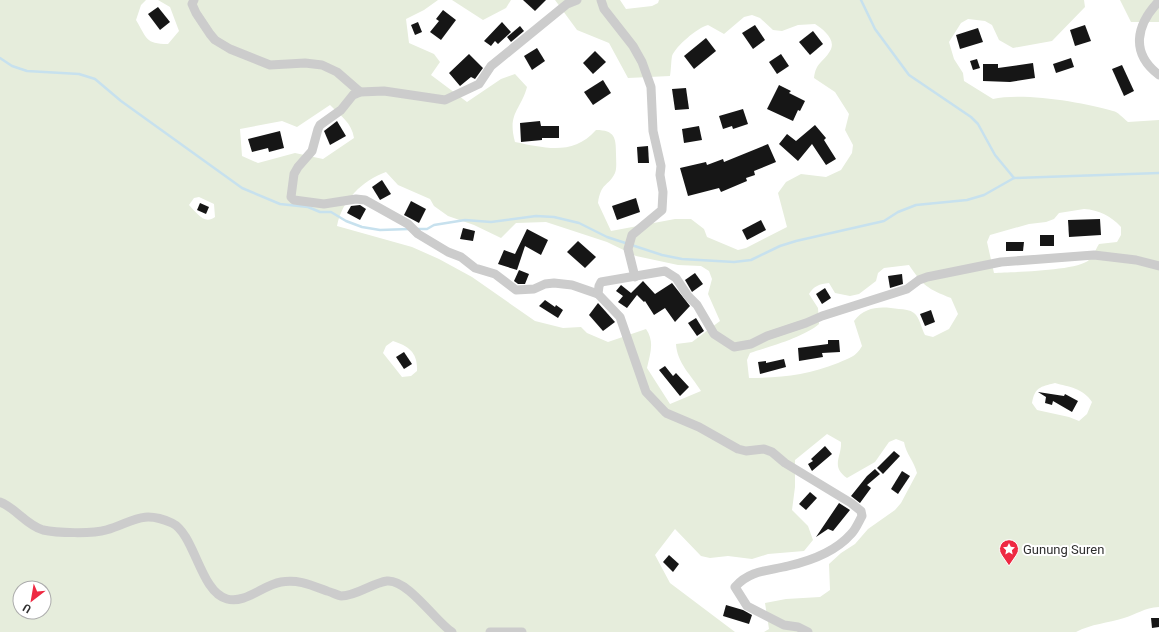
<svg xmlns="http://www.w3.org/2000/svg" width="1159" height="632" font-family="Roboto,sans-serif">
  <rect width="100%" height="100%" fill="#fff"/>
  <g fill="#e6eddc" fill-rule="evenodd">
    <path d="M0 0H146L141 5 136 20C147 38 145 44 168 44L179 31 170 7 158 0H438L424 10 406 19 409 43 434 54 440 62 431 75 467 102 501 79 515 74 527 87C521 110 507 113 515 142 545 148 573 156 596 130 615 130 616 138 616 154 616 160 617 168 615 173 608 187 601 182 598 203L611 231 675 219H691L704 229 707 237 738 250 746 248 787 227 778 193 786 182 801 174 826 177 841 170 852 153 853 145 845 130 849 114 835 92 814 78C816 62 823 63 830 51 837 40 823 29 815 24L798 25 782 31 773 30 760 18 752 15 744 17 724 34 708 25C697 28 676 46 672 56 671 62 671 70 670 76L628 78 609 43 577 30 555 0H620L626 9 652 6 658 3 659 0H1084L1085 7 1052 41 1013 48 999 40 992 25 985 21 968 19 961 23 949 42 954 59 963 73 964 81 993 99C1021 92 1084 102 1113 111 1118 112 1123 118 1128 122L1159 120V607C1144 608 1137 614 1124 618 1108 623 1091 624 1076 632H764L769 629 765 603 786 599 820 597 830 590 829 564 841 553 855 544 868 529 895 510 901 503 917 473C914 461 906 454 904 442L896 439 889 442 875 462 847 478C830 466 842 457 841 442L827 434 795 460V487L792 510 808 526 813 540 804 551 768 554 752 559 728 556 710 558 701 556 675 529 655 555 670 583 735 632H0ZM330 105C340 115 352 123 354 138L323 159 295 153 258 163 242 156 240 129 282 121 297 127ZM386 172 398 185 430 199 434 206 448 216 474 225 501 238 516 223 546 222 607 242 636 256 678 265 701 266 709 271 712 279 708 294 720 321 692 342 676 344C677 363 691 375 701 391L670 404 647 368C650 354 655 342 646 329L608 342 587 333 581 327 563 328 535 321 472 277 439 259 412 247 337 226C342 200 362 181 386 172ZM199 197 214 204 215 217C204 225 197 213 189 205L194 198ZM1084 209C1099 210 1111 216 1121 227V235L1117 242 1099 244C1096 249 1093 256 1089 260 1077 271 1013 272 994 273L987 242 990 235 1029 224 1046 222 1054 219 1059 213ZM909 265C923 286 928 289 951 298L958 314 949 329 933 337 925 335C921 328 920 318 914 313 910 310 904 309 899 309 881 306 865 306 854 321L862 346C856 357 849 358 838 363 808 375 781 378 749 378L747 360 750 353C769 347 804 337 819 324L818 308 809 294C814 286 819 284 829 283L835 293 850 296 859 294 876 281 878 273 884 268ZM393 341C409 346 418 353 417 371L411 376 402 377 383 353 386 346ZM1055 383C1069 387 1083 388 1092 402L1087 414 1079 421 1069 417 1037 410 1032 403C1035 387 1040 387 1055 383ZM20 588H44V612H20Z"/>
    <polygon points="452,0 511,0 506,8 483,20"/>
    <polygon points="1120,0 1159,0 1159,22 1131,22"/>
  </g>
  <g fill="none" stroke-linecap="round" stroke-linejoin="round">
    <g stroke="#c7e1ee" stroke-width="2.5">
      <polyline points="861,0 875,29 909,75 971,117 978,124 995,155 1014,178"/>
      <polyline points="0,58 12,66 27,71 79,74 95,79 121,101 242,188 280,204 308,207 320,212 331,212 346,221 362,227 380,230 409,229"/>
      <polyline points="416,229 427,229 434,225 465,220 491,222 536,216 554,217 579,223 607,237 662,255 682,259 734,262 751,260 780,246 796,241 884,221 898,212 916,205 967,200 984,195 1014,178 1159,173"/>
    </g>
  </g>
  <g fill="#161616">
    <polygon points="523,0 546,0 535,11"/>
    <polygon points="158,7 170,22 160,30 148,14"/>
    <polygon points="443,10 456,20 441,40 430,32 439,21 436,19"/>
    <polygon points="418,22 422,32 415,35 411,25"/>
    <polygon points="502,22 511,32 498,44 495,41 491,46 484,41"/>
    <polygon points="755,25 765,40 753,49 742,33"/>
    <polygon points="1085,25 1091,41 1075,46 1070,30"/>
    <polygon points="520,26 524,31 511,42 507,37"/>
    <polygon points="978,28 983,42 960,49 956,35"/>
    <polygon points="813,31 823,44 810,55 799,42"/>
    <polygon points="706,38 716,51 694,69 684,56"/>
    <polygon points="537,48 545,61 532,70 524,56"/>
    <polygon points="595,51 606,62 593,74 583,63"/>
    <polygon points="469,54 483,68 475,79 471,77 460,86 449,73"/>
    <polygon points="781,54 789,66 777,74 769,62"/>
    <polygon points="1071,58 1074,67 1056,73 1053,64"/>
    <polygon points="977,59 980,68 973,70 970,61"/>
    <polygon points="1033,63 1035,78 1010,82 983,81 983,64 998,64 998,68"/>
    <polygon points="1122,65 1134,91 1124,96 1112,69"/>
    <polygon points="603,80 611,93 593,105 584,92"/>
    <polygon points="779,85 791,91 789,93 805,101 800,111 798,110 793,121 767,109"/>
    <polygon points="686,88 689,109 675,110 672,89"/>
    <polygon points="743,109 748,124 733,129 732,126 723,129 719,116"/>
    <polygon points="337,121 346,136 330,145 324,131"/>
    <polygon points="540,121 541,126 559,126 559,138 542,138 542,140 521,142 520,123"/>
    <polygon points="815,125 826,138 824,140 836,159 826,165 812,144 798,161 779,144 787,134 796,141"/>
    <polygon points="699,126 702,140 684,143 682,129"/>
    <polygon points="280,131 284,148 269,152 268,148 252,152 248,139"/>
    <polygon points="768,144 776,162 754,171 755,175 746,178 747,181 721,192 719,188 688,196 680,168 706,162 707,165 723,159 724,162"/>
    <polygon points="648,146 649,163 638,163 637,147"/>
    <polygon points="382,180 391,194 380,200 372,187"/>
    <polygon points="636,198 640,212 617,220 612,206"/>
    <polygon points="411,201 426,209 419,223 404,215"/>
    <polygon points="200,203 209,207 206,214 197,210"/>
    <polygon points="360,205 366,209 360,220 347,213 351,206"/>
    <polygon points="1100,219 1101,235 1069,237 1068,220"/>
    <polygon points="761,220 766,230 747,240 742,230"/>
    <polygon points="463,228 475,231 473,241 460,239"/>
    <polygon points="527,229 548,240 541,255 525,246 517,270 498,264 504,250 515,254"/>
    <rect x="1040" y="235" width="14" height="11"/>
    <polygon points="578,241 596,257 585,268 567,252"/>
    <polygon points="1006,242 1024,242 1023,251 1006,251"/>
    <polygon points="519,270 529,274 525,284 518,284 514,281"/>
    <polygon points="695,273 703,284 692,292 685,280"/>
    <polygon points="902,274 903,284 890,288 888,276"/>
    <polygon points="643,281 655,294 672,283 690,306 675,322 665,308 654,315 645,301 644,302 637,295 627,308 618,302 623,296 616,291 621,285 631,293"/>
    <polygon points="825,288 831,298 822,304 816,294"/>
    <polygon points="545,300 555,307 556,305 563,310 558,318 539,306"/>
    <polygon points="598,303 615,322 603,331 589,315"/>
    <polygon points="931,310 935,322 925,326 920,314"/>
    <polygon points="696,318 704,331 697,336 688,323"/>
    <polygon points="828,340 839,340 840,352 822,353 823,357 799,361 798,348 828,344"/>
    <polygon points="404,352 412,364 404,369 396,357"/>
    <polygon points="784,359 786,367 760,374 758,362 766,361 766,363"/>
    <polygon points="665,366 673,376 676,373 689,387 680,396 659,370"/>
    <polygon points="1038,392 1064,396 1065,394 1078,401 1072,412 1053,401 1052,405 1045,403 1046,397"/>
    <polygon points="825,446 832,454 812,471 808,464 813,461 811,459"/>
    <polygon points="894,451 900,456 883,474 877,468"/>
    <polygon points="875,469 880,474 867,485 871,488 860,503 851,496 867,476"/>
    <polygon points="902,471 910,476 898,494 891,489"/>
    <polygon points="810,492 817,498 806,510 799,504"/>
    <polygon points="839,503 850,510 833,531 828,529 816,537"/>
    <polygon points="669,555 679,564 673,572 663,562"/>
    <polygon points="726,605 743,610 752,615 749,624 723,616"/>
    <polygon points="1151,618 1159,618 1159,627 1152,628"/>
  </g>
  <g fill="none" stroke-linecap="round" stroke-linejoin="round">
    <g stroke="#ccc" stroke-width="9">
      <polyline points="194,0 192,4 196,13 210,34 215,40 230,49 270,65 305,63 322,65 337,72 360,92"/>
      <polyline points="577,0 567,4 491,66 479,84 445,100 384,91 360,92 353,95 341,110 320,125 318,129 312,151 298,167 294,174 291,197 294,200 324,204 356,199 365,200 408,224 418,234 448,252 461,257 475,268 495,274 516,290 534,289 545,284 554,283 572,285 598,294"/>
      <polyline points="601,0 604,9 633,46 642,62 651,87 653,131 661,166 660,175 663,192 662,210 632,235 628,249 635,277"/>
      <path d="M1159 1C1136 25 1130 53 1159 75"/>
      <path d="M0 502C16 508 26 525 43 530 56 533 93 534 106 530 132 523 141 509 172 523 195 534 200 592 227 599 245 604 263 585 281 582 298 579 311 585 327 591 331 592 337 595 341 596 357 596 372 583 387 581 408 579 436 622 452 632"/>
      <polyline points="490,632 522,632"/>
      <path d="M808 632 798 627 784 625 747 606 735 587C750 570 768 571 788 566 810 561 836 551 851 534 856 529 859 521 862 516L861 511 851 503 785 463 772 452 764 449 746 451 738 449 699 427 666 413 646 392 620 317 598 294 599 286 601 282 665 271 676 278 688 296 697 305 714 334 734 347 751 344 767 336 806 323 822 316 907 289 919 280 927 277 1001 262 1094 255 1136 260 1159 266"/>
    </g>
  </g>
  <defs>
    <g id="sight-pin" transform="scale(1)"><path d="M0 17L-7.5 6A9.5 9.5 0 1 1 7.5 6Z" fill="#ee2942" stroke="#fff"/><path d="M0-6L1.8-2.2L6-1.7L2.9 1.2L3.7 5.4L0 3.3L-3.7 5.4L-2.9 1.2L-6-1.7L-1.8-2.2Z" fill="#fff"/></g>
  </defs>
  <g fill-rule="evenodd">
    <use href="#sight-pin" x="1009" y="549"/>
  </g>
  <g text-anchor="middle" stroke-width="4" stroke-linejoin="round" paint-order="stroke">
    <g font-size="13" fill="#2f2f2f" stroke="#fff" text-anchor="start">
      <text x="1023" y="554">Gunung Suren</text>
    </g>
  </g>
  <g transform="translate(32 600) rotate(211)"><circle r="19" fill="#ffffff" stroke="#acacac"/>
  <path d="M0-3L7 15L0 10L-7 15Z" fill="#ee2942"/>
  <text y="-6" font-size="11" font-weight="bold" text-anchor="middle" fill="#2f2f2f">U</text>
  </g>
</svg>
